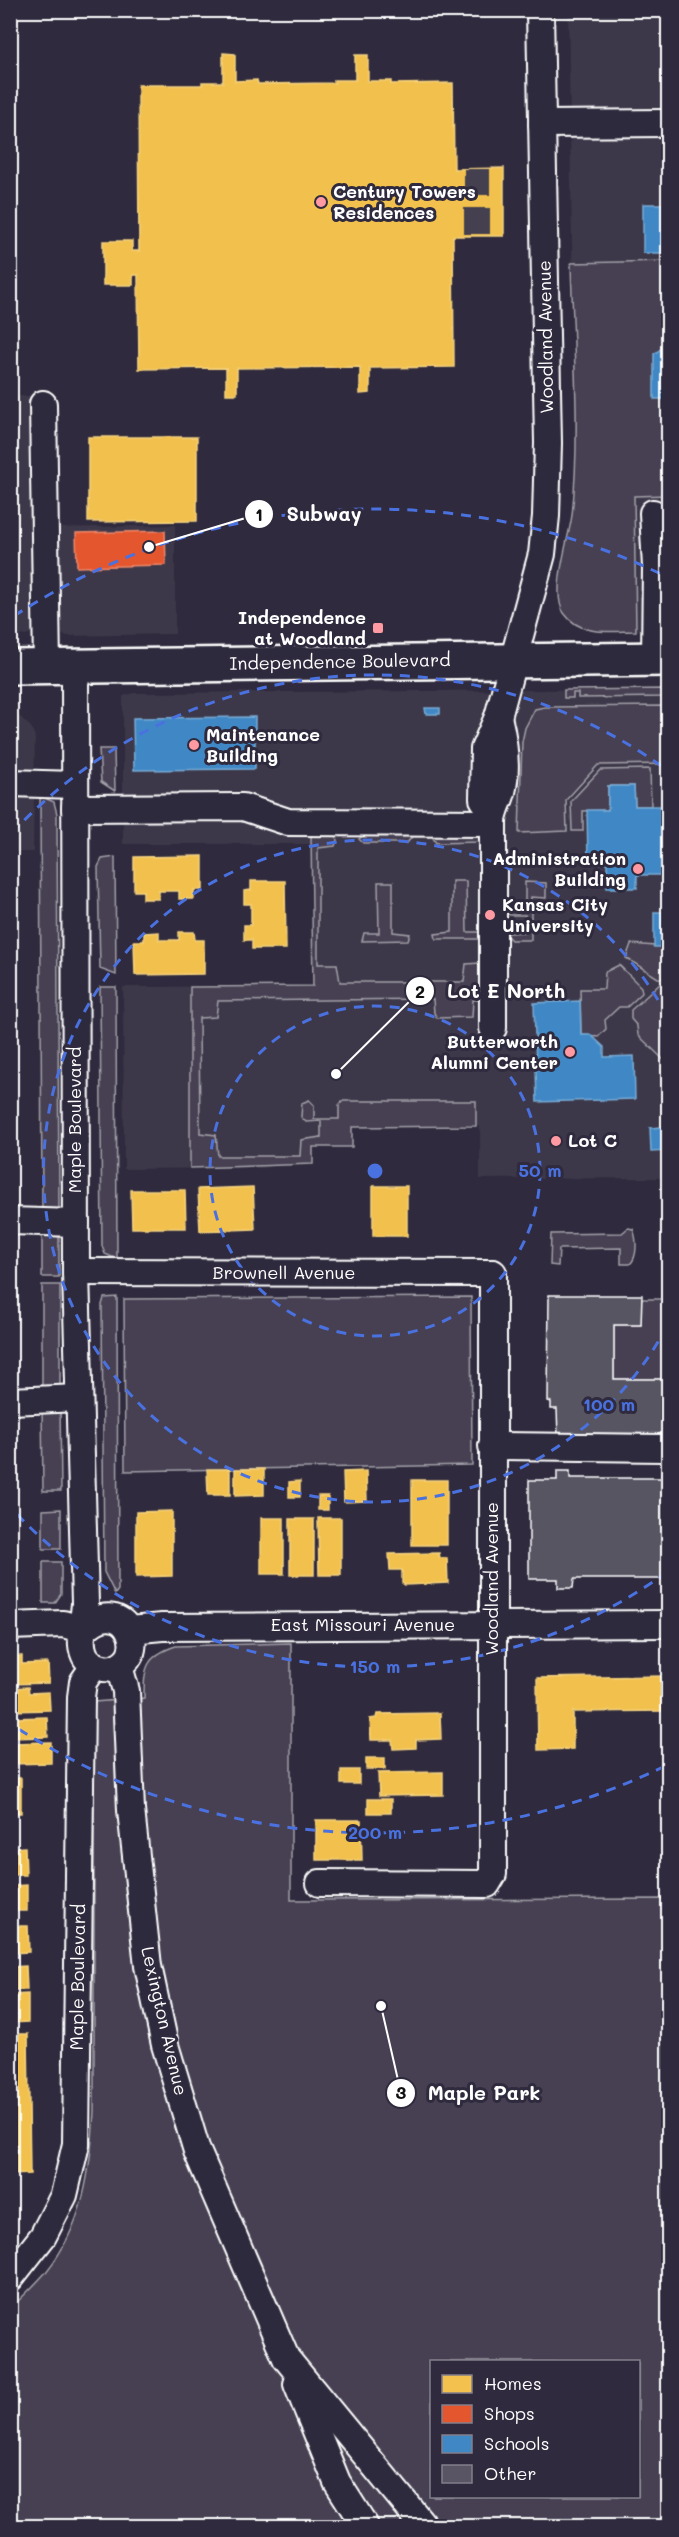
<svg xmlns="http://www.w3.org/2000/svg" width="679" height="2537" font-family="Mali,sans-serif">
  <rect width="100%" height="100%" fill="#2f2a3d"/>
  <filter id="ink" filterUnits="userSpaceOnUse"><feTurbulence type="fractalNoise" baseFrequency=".0167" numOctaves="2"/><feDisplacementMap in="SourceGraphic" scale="12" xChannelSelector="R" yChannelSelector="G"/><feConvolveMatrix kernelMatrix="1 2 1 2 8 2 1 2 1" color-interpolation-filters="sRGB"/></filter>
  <g filter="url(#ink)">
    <g fill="#3c3749">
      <polygon points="568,11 668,11 668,631 582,629 564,613 558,594 569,537 576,478"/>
      <polygon points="10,396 33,396 37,626 33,633 21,636 10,636"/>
      <polygon points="175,525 175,634 67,636 58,632 56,528"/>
      <polygon points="668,689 668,1178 480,1179 480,1126 476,1126 352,1127 352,1147 313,1147 313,1164 282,1163 264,1168 124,1169 123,987 313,986 311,844 123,844 123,696 134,693"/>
      <polygon points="10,691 16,691 16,713 31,727 35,736 33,852 11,852"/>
    </g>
    <g fill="#464152" stroke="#a2a0a8" stroke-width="1.5" fill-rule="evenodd">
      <path d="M668 261V495L634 496 636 631C611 631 581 637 564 613 550 593 569 539 572 515 581 432 573 346 571 263Z"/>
      <polygon points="668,689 668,697 578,698 578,693 573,693 573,698 564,698 564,690"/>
      <polygon points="668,706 668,764 598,765 566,800 567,831 519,833 522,742 525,728 535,709 545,707"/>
      <polygon points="99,749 114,749 115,791 101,782"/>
      <polygon points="650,769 651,806 635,806 634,786 608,786 608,810 583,811 583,831 572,831 571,801 600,770"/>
      <polygon points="40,796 54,802 57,814 59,1209 42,1209"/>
      <polygon points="479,833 484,840 480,842 436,843 433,838 434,835"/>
      <polygon points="311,834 335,834 337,840 335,846 318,848 318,964 337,964 340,982 464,982 466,964 480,963 482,965 484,1000 473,1000 472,1017 437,1018 434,1013 433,999 218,1001 216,1017 199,1018 200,1133 216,1135 218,1156 300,1156 301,1140 321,1137 321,1121 306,1122 301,1117 302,1103 309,1100 314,1105 314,1119 339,1119 339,1105 343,1101 476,1101 476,1126 352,1127 352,1147 313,1147 313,1164 190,1168 190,987 313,986"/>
      <polygon points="406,834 411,838 407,843 363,843 359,839 364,835"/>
      <polygon points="115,857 116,975 100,969 98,867 102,859"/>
      <polygon points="452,881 466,881 467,932 480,932 482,939 436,939 435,934 452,932"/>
      <polygon points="378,882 393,882 393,932 410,934 408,940 362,941 364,933 379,933"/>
      <polygon points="525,882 546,883 546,898 531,897 531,940 511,940 507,936 508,933 525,932 525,915 510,915 507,912 510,908 525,908"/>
      <polygon points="631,944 667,947 668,979 658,978 626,958"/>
      <polygon points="619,965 641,987 642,993 627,1007 619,1007 605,1020 606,1029 598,1037 581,1035 580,989 604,989 605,972"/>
      <polygon points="661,983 668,984 668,1091 666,1062 638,1035 637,1026 631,1019 631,1010"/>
      <polygon points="100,987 116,987 117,1259 105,1254 102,1246"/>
      <rect x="42" y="1228" width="17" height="49"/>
      <path d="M628 1228 633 1229C637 1239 638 1257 630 1264H621V1248L559 1249 558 1266 550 1265 551 1234 622 1233Z"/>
      <rect x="42" y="1285" width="18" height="110"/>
      <polygon points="117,1297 118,1590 115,1594 104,1572 102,1305 104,1298"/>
      <polygon points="471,1297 472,1465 125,1471 124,1299"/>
      <polygon points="641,1299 668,1299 668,1379 614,1379 614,1325 641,1325"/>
      <polygon points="60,1403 61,1491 43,1491 42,1404"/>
      <polygon points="61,1509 61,1549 43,1549 43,1510"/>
      <polygon points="43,1562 61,1562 61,1594 55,1603 43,1603"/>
      <path d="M291 1643V1900L668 1899V2526H11L10 2309C22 2297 35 2285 46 2272 84 2225 91 2169 94 2111V1702L144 1698C144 1668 145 1656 176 1646ZM432 2362H638V2496H432Z"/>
    </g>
    <g fill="#f2c14e" stroke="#f6d483" stroke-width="1.5">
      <polygon points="223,53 235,54 235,81 257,80 258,84 334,83 334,80 355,80 355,55 368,55 368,81 391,81 391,84 453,83 454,169 504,168 504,236 453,236 454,367 370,368 370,393 360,394 360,367 237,368 237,394 226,394 226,368 139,369 138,275 133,275 133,285 103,285 103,241 132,241 132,251 139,251 138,85 202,85 202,82 223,82"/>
      <polygon points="88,437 197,437 197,521 88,522"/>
      <polygon points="203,856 203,890 194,890 194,899 179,899 179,891 159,891 159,899 143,899 143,891 134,891 134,857"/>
      <polygon points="251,881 285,881 286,949 252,949 252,940 244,940 244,925 251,925 251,904 244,904 244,891 251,890"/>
      <polygon points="159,932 159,940 179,940 179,932 194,932 195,940 204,940 204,974 135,975 134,941 144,941 144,933"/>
      <rect x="373" y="1186" width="34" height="50"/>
      <polygon points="253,1187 255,1229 200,1231 198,1189"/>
      <polygon points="131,1190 185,1190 186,1228 132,1228"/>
      <polygon points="207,1469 230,1469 230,1495 208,1495"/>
      <polygon points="235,1469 264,1469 264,1495 235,1496"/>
      <polygon points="366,1471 367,1501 344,1502 343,1472"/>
      <rect x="412" y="1480" width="35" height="65"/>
      <polygon points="300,1481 300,1497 289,1497 289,1482"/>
      <rect x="318" y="1496" width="10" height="14"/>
      <polygon points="172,1511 172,1576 136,1577 136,1512"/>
      <rect x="261" y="1518" width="23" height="56"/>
      <polygon points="318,1518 341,1518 341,1575 319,1575"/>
      <rect x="290" y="1519" width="24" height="56"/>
      <polygon points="439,1553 440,1558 447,1558 448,1583 405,1585 402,1583 402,1570 390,1570 389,1554"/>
      <polygon points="10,1656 22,1656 22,1664 48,1663 49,1683 10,1684"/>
      <polygon points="665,1676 666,1711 573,1712 573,1749 538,1750 537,1678"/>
      <polygon points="28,1687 29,1693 49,1692 50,1710 12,1711 11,1688"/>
      <polygon points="440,1713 441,1739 416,1740 416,1748 393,1749 392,1740 371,1740 370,1719 376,1718 377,1714"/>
      <polygon points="47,1717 48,1737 10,1738 10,1718"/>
      <polygon points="51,1742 51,1763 10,1764 10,1743"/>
      <rect x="366" y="1758" width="19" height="11"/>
      <rect x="341" y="1770" width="18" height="14"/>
      <polygon points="443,1772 443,1795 379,1796 378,1773"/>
      <rect x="10" y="1778" width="11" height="35"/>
      <rect x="368" y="1799" width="23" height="14"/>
      <polygon points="316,1820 361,1820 362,1860 316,1860"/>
      <polygon points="25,1847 26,1875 10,1875 10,1848"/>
      <polygon points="27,1885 27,1911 10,1911 10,1886"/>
      <polygon points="10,1926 28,1926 29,1952 10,1953"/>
      <polygon points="26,1966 27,1990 10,1990 10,1967"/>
      <polygon points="28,1994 28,2022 10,2023 10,1995"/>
      <polygon points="10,2034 28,2034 30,2174 10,2175"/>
    </g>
    <polygon fill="#e4572e" stroke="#ec896d" stroke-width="1.5" points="165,531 166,565 77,567 76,533"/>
    <g fill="#3f88c5" stroke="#79acd6" stroke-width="1.5">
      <rect x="643" y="204" width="25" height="49"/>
      <polygon points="668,344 668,399 654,399 654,354"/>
      <polygon points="425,708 440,708 440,714 426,714"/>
      <polygon points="255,717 255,769 134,770 133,718"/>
      <polygon points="608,786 634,786 635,806 668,806 668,964 667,947 654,947 654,912 667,912 667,875 637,875 637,888 607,888 607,863 588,863 587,810 608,810"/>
      <polygon points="580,1001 581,1035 591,1035 604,1047 604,1057 634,1056 635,1099 537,1102 534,1003"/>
      <polygon points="662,1127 668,1127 668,1151 651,1152 650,1128"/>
    </g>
    <g fill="#595564" stroke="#fff" stroke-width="1.5">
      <polygon points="549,1295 642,1295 641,1325 614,1325 614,1379 668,1379 668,1436 558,1436 557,1409 551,1409 551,1402 548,1401"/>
      <polygon points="557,1471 570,1471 570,1478 668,1478 668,1579 574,1579 573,1588 558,1588 558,1579 529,1579 529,1480 557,1480"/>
    </g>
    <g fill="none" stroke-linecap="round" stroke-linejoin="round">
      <polyline stroke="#443f50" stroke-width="26" stroke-dasharray="26 13" stroke-linecap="butt" points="477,169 477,236"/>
      <g stroke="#fff" stroke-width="30">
        <g id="minor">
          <polyline points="542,124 668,123"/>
          <polyline points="43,404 47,667"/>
          <polyline points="653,513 656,567"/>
          <polyline points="655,660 656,567 668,566"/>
          <path d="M75 667 76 1272 85 1603C84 1624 72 1660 100 1667 106 1669 113 1669 118 1666 152 1650 120 1592 84 1630"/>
          <polyline points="10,783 75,785"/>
          <polyline points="75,808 243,807 288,822 493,823"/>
          <polyline points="493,812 483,799 484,749 498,717 542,554 546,516 548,443 540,10"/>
          <path d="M493 1028V823C493 811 499 803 502 792 508 768 504 741 498 717"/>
          <polyline points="10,1221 76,1223"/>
          <polyline points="76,1272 493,1273 493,1874 487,1884 320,1883"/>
          <polyline points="10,1401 79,1398"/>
          <polyline points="492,1446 663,1448"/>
          <polyline points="10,1626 63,1624 84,1630"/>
          <polyline points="130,1630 162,1627 668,1624"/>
          <polyline points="119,1666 126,1691 131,1810 148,1966 165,2045 197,2151 286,2358 424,2526"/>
          <polyline points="10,2278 43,2236 64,2195 76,2144 81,1697 83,1682 94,1666"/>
          <polyline points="297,2384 337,2482 365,2526"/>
        </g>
      </g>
      <g stroke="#fff" stroke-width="38">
        <polyline id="major" points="10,667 668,659"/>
      </g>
      <use href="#minor" stroke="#2f2a3d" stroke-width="26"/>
      <use href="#major" stroke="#2f2a3d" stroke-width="33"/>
    </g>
  </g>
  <g fill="none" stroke="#4a71e0" stroke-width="3" stroke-dasharray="10 8">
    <circle cx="375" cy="1171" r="165"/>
    <path d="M667 1326A331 331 0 1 1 667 1016"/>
    <path d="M667 1572A496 496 0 0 1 12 1509M12 833A496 496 0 0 1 667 770"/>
    <path d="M665 1766A662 662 0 0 1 14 1726M14 616A662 662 0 0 1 665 576"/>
  </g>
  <g fill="#ff9aa2" stroke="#2f2a3d" stroke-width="2">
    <circle cx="321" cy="202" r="6"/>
    <rect x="372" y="622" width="12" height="12" rx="3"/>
    <circle cx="194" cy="745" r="6"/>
    <circle cx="638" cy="869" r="6"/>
    <circle cx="490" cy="915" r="6"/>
    <circle cx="570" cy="1052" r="6"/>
    <circle cx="556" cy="1141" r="6"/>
  </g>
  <g text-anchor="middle" stroke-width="6" stroke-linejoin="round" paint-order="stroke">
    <g font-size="18" font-weight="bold" fill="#fff" stroke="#2f2a3d" text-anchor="start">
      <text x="333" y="198">Century Towers<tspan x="333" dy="21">Residences</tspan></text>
      <text x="366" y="624" text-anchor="end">Independence<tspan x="366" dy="21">at Woodland</tspan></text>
      <text x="206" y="741">Maintenance<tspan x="206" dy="21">Building</tspan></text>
      <text x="626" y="865" text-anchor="end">Administration<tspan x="626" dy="21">Building</tspan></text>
      <text x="502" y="911">Kansas City<tspan x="502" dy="21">University</tspan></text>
      <text x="558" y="1048" text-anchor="end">Butterworth<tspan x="558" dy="21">Alumni Center</tspan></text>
      <text x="568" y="1147">Lot C</text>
    </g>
    <g font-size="18" fill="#fff" stroke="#2f2a3d">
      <text transform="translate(546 337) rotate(-91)" y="6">Woodland Avenue</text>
      <text transform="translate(340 662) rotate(-1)" y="6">Independence Boulevard</text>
      <text transform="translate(75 1120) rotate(-90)" y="6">Maple Boulevard</text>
      <text x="284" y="1279">Brownell Avenue</text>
      <text transform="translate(492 1579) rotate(-90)" y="6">Woodland Avenue</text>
      <text x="363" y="1631">East Missouri Avenue</text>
      <text transform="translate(78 1977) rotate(-89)" y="6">Maple Boulevard</text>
      <text transform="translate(164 2021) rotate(77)" y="6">Lexington Avenue</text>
    </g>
  </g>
  <circle cx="375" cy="1171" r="9" fill="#4a71e0" stroke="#2f2a3d" stroke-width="3"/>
  <g font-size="18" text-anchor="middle" font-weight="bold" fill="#4a71e0" stroke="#2f2a3d" stroke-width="6" stroke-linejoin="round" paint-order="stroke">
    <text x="540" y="1177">50 m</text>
    <text x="609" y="1411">100 m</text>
    <text x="375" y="1673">150 m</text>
    <text x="375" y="1839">200 m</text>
  </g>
  <path fill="none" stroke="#fff" stroke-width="2" d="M149 547L259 514M336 1074L420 991M381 2006L401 2093"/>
  <g fill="#fff" stroke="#2f2a3d" stroke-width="2">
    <circle cx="149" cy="547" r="6"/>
    <circle cx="336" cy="1074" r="6"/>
    <circle cx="381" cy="2006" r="6"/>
    <circle cx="259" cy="514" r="15"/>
    <circle cx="420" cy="991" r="15"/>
    <circle cx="401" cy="2093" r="15"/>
  </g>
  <g font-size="18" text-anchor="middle" font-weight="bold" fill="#111">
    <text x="259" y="521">1</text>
    <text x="420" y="998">2</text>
    <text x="401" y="2099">3</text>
  </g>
  <g font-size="20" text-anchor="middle" font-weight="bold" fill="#fff" stroke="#2f2a3d" stroke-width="6" stroke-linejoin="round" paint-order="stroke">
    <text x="324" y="521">Subway</text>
    <text x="506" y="998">Lot E North</text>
    <text x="484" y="2100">Maple Park</text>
  </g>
  <rect width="679" height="2537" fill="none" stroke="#2f2a3d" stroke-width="36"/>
  <rect x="18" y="18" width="643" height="2501" fill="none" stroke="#fff" stroke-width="2" filter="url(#ink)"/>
  <rect x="430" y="2360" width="210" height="138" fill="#2f2a3d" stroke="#827f8b" stroke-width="1.5"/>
  <rect x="442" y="2375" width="30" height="18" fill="#f2c14e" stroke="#827f8b" stroke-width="1.5"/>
  <text x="484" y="2390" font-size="18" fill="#ffffff">Homes</text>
  <rect x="442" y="2405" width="30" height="18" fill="#e4572e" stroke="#827f8b" stroke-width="1.5"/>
  <text x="484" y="2420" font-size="18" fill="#ffffff">Shops</text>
  <rect x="442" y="2435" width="30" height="18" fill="#3f88c5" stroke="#827f8b" stroke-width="1.5"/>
  <text x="484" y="2450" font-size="18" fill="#ffffff">Schools</text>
  <rect x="442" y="2465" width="30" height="18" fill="#595564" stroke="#827f8b" stroke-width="1.5"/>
  <text x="484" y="2480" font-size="18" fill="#ffffff">Other</text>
</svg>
